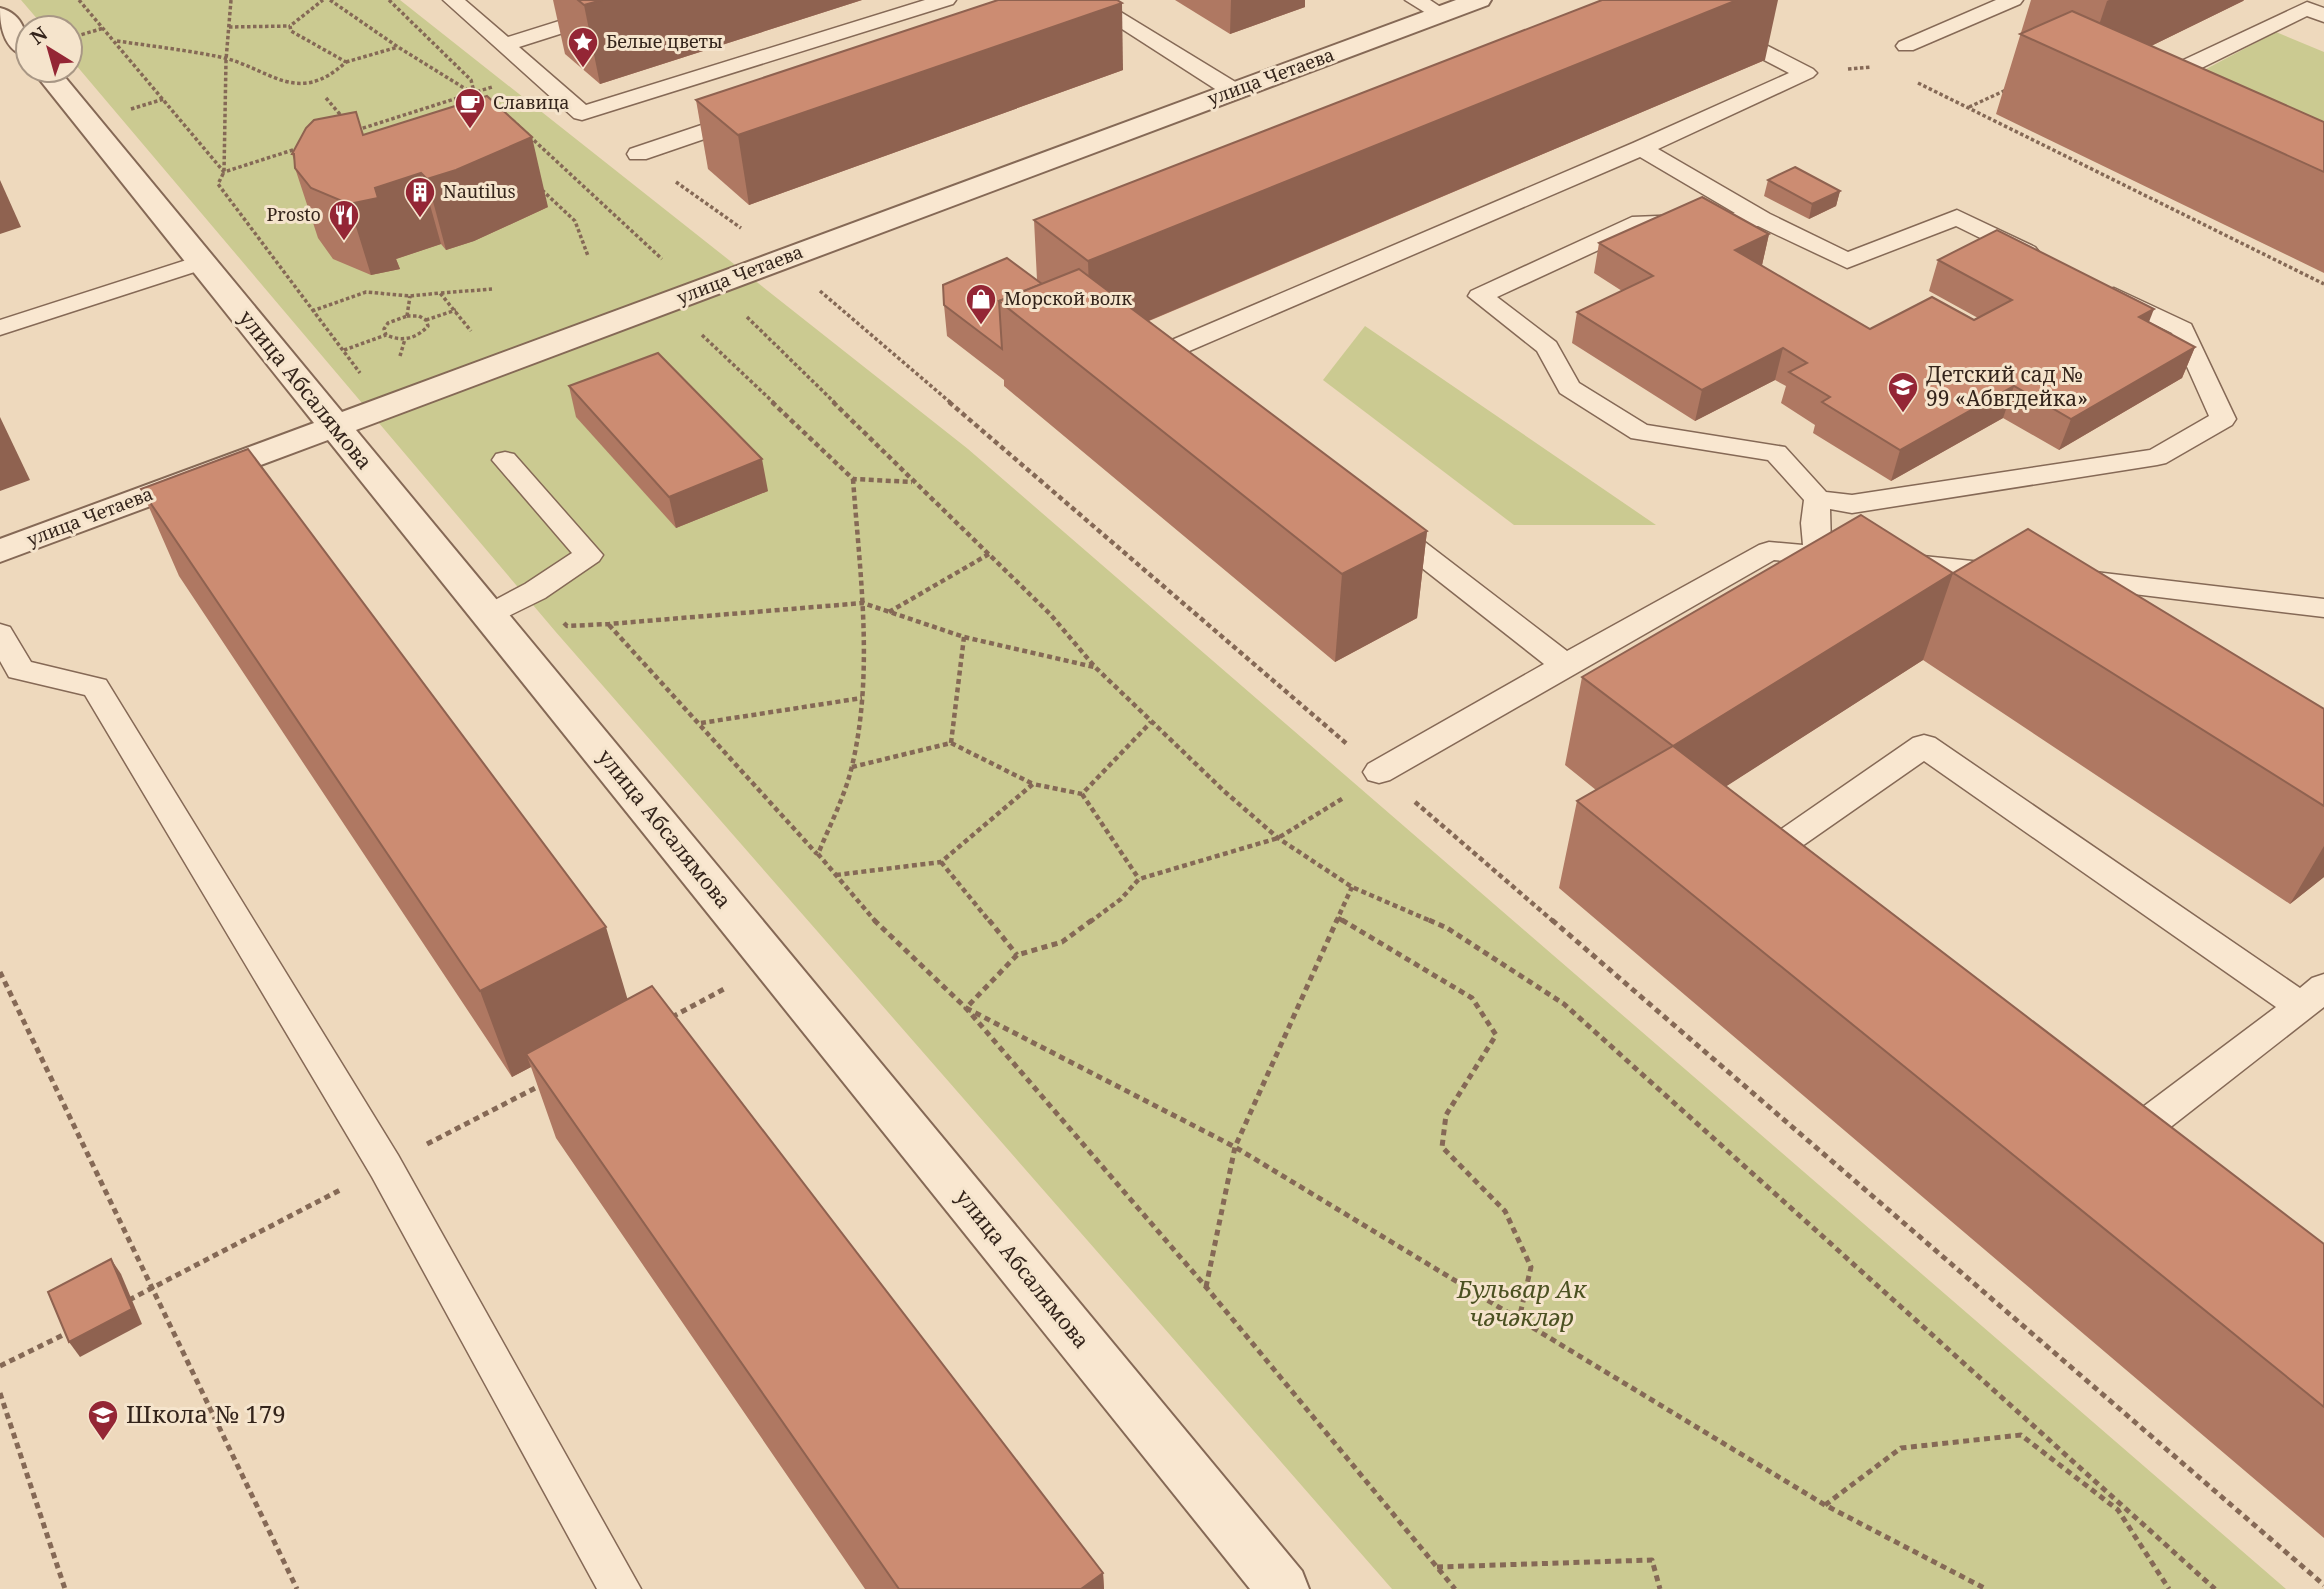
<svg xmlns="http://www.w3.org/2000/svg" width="2324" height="1589" font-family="'Noto Serif',serif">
  <rect width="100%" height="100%" fill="#eed9bd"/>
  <g fill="#cbca91">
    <polygon points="21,0 400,0 968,449 2286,1589 1392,1589 555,631 70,58 70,28 45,28"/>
    <polygon points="2276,32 2324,52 2324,132 2170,88"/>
    <polygon points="1365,326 1656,525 1514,525 1323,380"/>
  </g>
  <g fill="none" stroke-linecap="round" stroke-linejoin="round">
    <g stroke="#856956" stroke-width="3">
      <g id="lane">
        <polygon points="443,0 465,0 508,37 626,0 657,0 654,4 519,47 586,105 925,0 956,0 953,4 582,120 574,118"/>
        <polygon points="1077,0 1101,0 1242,86 1245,91 1242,96 1226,96"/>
        <polygon points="1405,0 1430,0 1451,14 1448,18 1434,18"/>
        <path d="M1653 0H1678L1813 69 1817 73 1813 77 1658 149 1770 214 1848 252 1957 210 2035 247 2039 252 2035 257H2019L1956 226 1847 268 1758 226 1644 229 1497 297 1556 342 1579 383 1647 425 1785 447 1826 492 1852 495 2150 450 2209 416 2172 333 2105 300 2102 295 2105 290 2114 288 2191 324 2236 419 2232 425 2166 463 2157 465 1852 513 1830 509 1831 547 1848 551 1852 557 1848 563 1838 566 1774 560 1390 780 1379 783 1368 780 1363 772 1368 764 1544 664 1380 535 1376 529 1380 523 1390 520 1400 523 1567 651 1759 545 1769 542 1803 545 1801 523 1804 500 1768 460 1631 438 1560 393 1537 351 1468 296 1471 291 1632 217 1735 213 1640 157 1180 355 1193 367 1189 372C1173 376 1159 366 1149 353L1153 348 1633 143 1789 73 1656 4Z"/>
        <polygon points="1996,0 2023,0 2020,4 1913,50 1899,50 1896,46 1899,42"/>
        <polygon points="2307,2 2324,8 2324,22 2307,16 2163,87 2147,87 2144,82 2147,77"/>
        <polygon points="743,111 751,113 754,118 751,123 646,159 630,159 627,154 630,149"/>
        <polygon points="202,255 210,257 214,262 210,267 0,335 0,320"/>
        <polygon points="505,452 514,454 603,555 599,561 545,598 490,625 480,622 476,615 480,608 525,584 572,553 492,460 496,454"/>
        <polygon points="1903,554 2002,564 2012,567 2016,573 2012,579 2002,582 1893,569 1889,563 1893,557"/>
        <polygon points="2078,570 2324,599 2324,617 2068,586 2064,579 2068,572"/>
        <polygon points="0,624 10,627 31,662 106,680 398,1155 641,1589 597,1589 372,1177 85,695 9,677 0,661"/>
        <path d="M1924 735 1935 738 2300 988 2312 978 2324 974V1007L2154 1140 2141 1144 2128 1140 2123 1129 2128 1118 2276 1007 1924 761 1795 851 1802 862 1797 871C1779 876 1765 867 1756 851L1761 843 1913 738Z"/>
      </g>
    </g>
    <g stroke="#856956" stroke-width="4">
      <g id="street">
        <polygon points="1456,0 1491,0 1488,5 356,430 1302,1571 1309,1589 1250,1589 328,440 0,562 0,539 314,423 32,70 59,70 342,412"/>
        <path d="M0 8C24 14 28 36 28 57 4 51 0 28 0 8Z"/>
      </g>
    </g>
    <g stroke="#856956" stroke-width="3.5" stroke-dasharray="3.5 2.5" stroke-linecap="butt">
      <polyline points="79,0 224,172 299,148"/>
      <polyline points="231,0 226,60 224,172 218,184 360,373"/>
      <polyline points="330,0 398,47 485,101"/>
      <polyline points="389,0 471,80 474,92"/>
      <polyline points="229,27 290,26"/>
      <polyline points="70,38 104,28"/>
      <path d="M117 41C151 46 186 50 220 57 269 67 296 108 346 62L291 31 290 26 323 0"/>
      <polyline points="346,62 398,47"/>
      <polyline points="1848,69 1871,67"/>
      <polyline points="1918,83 2324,284"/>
      <polyline points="326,98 344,119"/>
      <polyline points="1969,107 2006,90"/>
      <polyline points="131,109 164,99"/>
      <polyline points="512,120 662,259"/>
      <polyline points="357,130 492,87"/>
      <polyline points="676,182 741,228"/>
      <polyline points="542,190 575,221 588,256"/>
      <polyline points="820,291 951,403"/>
      <polyline points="441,293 492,289"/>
      <polyline points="312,311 366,292 410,296 440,293 471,331"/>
      <path d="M407 316H419L426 320 428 326C416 339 402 342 386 335L384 329 388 323Z"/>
      <polyline points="407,316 410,296"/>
      <polyline points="747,317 835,403"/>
      <polyline points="426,320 456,310"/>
      <polyline points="702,335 774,403"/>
      <polyline points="344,350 386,335"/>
      <polyline points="400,356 405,339"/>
    </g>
    <g stroke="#856956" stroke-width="4.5" stroke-dasharray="5 3.5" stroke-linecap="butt">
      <polyline points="772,402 853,479 912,482"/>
      <polyline points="833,402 1050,614 1095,667 1224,791 1278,838 1352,887 1433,922"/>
      <polyline points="949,402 1347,744"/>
      <path d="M853 479C860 575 875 679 850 774 842 802 829 827 818 854L876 922"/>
      <polyline points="889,612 989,554"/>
      <polyline points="564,623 567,626 609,624 863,603 964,637 1094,667"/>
      <polyline points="609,625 817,854"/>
      <polyline points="701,723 862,698"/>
      <polyline points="951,743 964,637"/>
      <polyline points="852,767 951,743 1033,784"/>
      <polyline points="1082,794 1139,879"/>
      <polyline points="1415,802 1554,922"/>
      <polyline points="941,862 990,922"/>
      <polyline points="836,875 941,862 1033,784 1082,794 1151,722"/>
      <polyline points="1338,918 1345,922"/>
      <polyline points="1090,922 1121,899 1139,879 1278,838 1345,797"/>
      <polyline points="1336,922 1352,887"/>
    </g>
    <g stroke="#856956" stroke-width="5" stroke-dasharray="6 4.5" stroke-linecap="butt">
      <polyline points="874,920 966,1008 1206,1287 1455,1589"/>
      <polyline points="989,920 1017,955"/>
      <polyline points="1092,920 1062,942 1017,955 966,1008 1235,1147 1825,1505 1986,1589"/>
      <polyline points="1342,920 1472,998 1496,1035 1446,1115 1442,1147 1505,1211 1531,1267 1519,1319"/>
      <polyline points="1429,920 1447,928 1564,1004 2215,1589"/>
      <polyline points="1552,920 2324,1585"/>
      <polyline points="0,972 297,1589"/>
      <polyline points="672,1017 726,988"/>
      <polyline points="427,1144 543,1084"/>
      <polyline points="1206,1287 1235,1147 1337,920"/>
      <polyline points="129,1300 342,1189"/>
      <polyline points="0,1366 69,1332"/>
      <polyline points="0,1393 65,1589"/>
      <polyline points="1825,1505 1901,1448 2021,1435 2118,1510 2169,1589"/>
      <polyline points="1437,1567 1652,1560 1660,1589"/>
    </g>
    <use href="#lane" fill="#f9e7d0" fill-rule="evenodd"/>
    <use href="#street" fill="#f9e7d0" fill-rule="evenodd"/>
  </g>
  <g fill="#af7862">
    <polygon points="553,0 862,0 600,84 565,54"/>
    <polygon points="1175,0 1305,0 1305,7 1230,34"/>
    <polygon points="2031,0 2244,0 2243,1 2151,46 2324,122 2324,273 1996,114"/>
    <polygon points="1765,60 1149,321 1427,531 1417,618 1335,662 1004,386 1004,380 947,336 944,305 1037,280 1034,220"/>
    <polygon points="1123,70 749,205 708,169 696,100"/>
    <polygon points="363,135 548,207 474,241 446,250 441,244 396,259 400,269 371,275 333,259 318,238 295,168 295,163 292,154"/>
    <polygon points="1768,180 1840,191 1836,206 1809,219 1764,196"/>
    <polygon points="1769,234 1762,265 1760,265 1870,329 1974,320 1978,318 1929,291 1938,260 2149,323 2195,347 2182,378 2059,450 2003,418 1891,481 1813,433 1815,425 1781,403 1786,386 1775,380 1695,421 1572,343 1577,312 1622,291 1594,273 1599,243"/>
    <polygon points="569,386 768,491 676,528 576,417"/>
    <polygon points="141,489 627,999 1103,1573 1104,1589 865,1589 556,1138 531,1067 512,1077 179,576"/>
    <polygon points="1953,573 2324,709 2324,877 2290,904 1923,660 1726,786 2324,1244 2324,1538 1559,888 1577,801 1596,790 1565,765 1582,677"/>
  </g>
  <g fill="#8f6250">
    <polygon points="602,0 862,0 600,84 584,5"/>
    <polygon points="1231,0 1305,0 1305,7 1230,34"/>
    <polygon points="1737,0 1778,0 1765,60 1091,345 1088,261"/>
    <polygon points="2109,0 2244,0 2243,1 2100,71 2086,64 2107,1"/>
    <polygon points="1122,3 1123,70 749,205 738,135"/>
    <polygon points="532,137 548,207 474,241 446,250 427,179"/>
    <polygon points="421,173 441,244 396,259 400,269 371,275 349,204 375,188"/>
    <polygon points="0,180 21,227 0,234"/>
    <polygon points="1840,191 1836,206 1809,219 1812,204"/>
    <polygon points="1769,234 1762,265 1728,281 1735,250"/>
    <polygon points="2154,309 2142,340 2139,317"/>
    <polygon points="2195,347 2182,378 2059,450 2071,419"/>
    <polygon points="1783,348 1775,380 1695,421 1702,390"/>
    <polygon points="2014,386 2003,418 1891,481 1900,450"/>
    <polygon points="0,417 30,480 0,491"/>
    <polygon points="762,459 768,491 676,528 669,497"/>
    <polygon points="1427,531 1417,618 1335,662 1342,574"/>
    <polygon points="1953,573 1923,660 1652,834 1673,746"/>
    <polygon points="2324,846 2324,877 2290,904"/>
    <polygon points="606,927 632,1014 526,1054 531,1067 512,1077 480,991"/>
    <polygon points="111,1259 121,1274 142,1324 80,1357 69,1342"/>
    <polygon points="1103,1573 1104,1589 1081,1589"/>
  </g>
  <g fill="#cc8c72" stroke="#8f6250" stroke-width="2">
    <polygon points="578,0 602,0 584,5"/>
    <polygon points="998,0 1117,0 1122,3 738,135 696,100"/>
    <polygon points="1602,0 1737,0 1088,261 1034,220"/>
    <polygon points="2072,11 2324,122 2324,172 2020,34"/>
    <polygon points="487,96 532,137 456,170 427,179 421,173 375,188 378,198 349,204 311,188 295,168 294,154 292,154 306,128 314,120 356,112 363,135"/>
    <polygon points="1795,167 1840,191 1812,204 1768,180"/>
    <polygon points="1702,197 1769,234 1735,250 1870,329 1932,297 1974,320 2012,300 1938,260 1997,230 2154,309 2139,317 2195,347 2071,419 2014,386 1900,450 1822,402 1830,397 1789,372 1807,363 1783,348 1702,390 1577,312 1653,276 1599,243"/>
    <polygon points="1007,258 1042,284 999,301 1002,349 944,305 943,285"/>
    <polygon points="1079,269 1427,531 1342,574 999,301"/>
    <polygon points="658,353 762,459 669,497 569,386"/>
    <polygon points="248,449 606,927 480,991 141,489"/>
    <polygon points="1861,515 1953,573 2028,529 2324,709 2324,806 1953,573 1673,746 1582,677"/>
    <polygon points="1673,746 2324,1244 2324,1407 1577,801"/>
    <polygon points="652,986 1103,1573 1081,1589 899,1589 526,1054"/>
    <polygon points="111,1259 132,1309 69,1342 48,1292"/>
  </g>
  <defs>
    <g id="sight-pin" transform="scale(1.575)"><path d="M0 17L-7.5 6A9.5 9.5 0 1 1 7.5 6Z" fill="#942635" stroke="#f5e4cc"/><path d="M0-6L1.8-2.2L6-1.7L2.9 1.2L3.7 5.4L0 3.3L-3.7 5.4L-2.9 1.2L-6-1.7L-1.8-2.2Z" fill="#fff"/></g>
    <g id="cafe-pin" transform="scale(1.575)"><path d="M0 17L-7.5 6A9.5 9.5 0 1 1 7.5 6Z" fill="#942635" stroke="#f5e4cc"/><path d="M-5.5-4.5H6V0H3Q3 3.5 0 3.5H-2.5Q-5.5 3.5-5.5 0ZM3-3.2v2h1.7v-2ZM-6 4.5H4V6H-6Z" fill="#fff"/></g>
    <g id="building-pin" transform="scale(1.575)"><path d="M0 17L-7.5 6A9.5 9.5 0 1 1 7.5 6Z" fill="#942635" stroke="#f5e4cc"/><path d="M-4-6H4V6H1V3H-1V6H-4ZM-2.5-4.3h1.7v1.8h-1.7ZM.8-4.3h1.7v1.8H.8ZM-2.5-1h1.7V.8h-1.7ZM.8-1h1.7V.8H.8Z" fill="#fff"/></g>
    <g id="restaurant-pin" transform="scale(1.575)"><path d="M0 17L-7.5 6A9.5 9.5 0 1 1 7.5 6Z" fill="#942635" stroke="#f5e4cc"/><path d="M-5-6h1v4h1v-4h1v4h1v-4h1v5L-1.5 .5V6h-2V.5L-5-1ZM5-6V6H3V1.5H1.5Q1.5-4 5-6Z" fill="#fff"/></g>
    <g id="shop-pin" transform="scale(1.575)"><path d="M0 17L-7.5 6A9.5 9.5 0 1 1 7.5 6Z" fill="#942635" stroke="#f5e4cc"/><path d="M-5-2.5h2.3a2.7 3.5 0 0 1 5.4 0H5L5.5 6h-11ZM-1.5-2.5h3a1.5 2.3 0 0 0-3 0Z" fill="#fff"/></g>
    <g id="school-pin" transform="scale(1.575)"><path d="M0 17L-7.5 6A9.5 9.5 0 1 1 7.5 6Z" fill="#942635" stroke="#f5e4cc"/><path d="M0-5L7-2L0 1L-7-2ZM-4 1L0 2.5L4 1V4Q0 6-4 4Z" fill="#fff"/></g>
  </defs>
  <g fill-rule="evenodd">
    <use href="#sight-pin" x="583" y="42"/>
    <use href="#cafe-pin" x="470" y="103"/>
    <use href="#building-pin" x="420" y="192"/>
    <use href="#restaurant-pin" x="344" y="215"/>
    <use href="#shop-pin" x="981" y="299"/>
    <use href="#school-pin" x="1903" y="387"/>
    <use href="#school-pin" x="103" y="1415"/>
  </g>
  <g text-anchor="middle" stroke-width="6" stroke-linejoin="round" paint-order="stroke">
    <g font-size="18" fill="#34241b" stroke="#f5e4cc" text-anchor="start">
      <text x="606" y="48">Белые цветы</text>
      <text x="493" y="109">Славица</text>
      <text x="443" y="198">Nautilus</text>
      <text x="321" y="221" text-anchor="end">Prosto</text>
      <text x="1004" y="305">Морской волк</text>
    </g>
    <g font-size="18" fill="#34241b" stroke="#f5e4cc">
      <text transform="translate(1271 77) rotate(-20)" y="6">улица Четаева</text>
      <text transform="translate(740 275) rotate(-21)" y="6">улица Четаева</text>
      <text transform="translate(90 517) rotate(-21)" y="6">улица Четаева</text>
    </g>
    <g font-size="21" fill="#34241b" stroke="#f5e4cc" text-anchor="start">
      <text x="1926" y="382">Детский сад №<tspan x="1926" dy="24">99 «Абвгдейка»</tspan></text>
    </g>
    <g font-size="21" fill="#34241b" stroke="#f5e4cc">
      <text transform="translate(305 390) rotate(51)" y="7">улица Абсалямова</text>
      <text transform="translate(664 829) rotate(51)" y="7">улица Абсалямова</text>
      <text transform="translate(1022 1269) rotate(51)" y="7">улица Абсалямова</text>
    </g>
    <g font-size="24" font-style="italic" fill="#4b5121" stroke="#f5e4cc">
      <text x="1522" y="1298">Бульвар Ак<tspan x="1522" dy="28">чәчәкләр</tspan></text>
    </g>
    <g font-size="24" fill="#34241b" stroke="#f5e4cc" text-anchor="start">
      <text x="126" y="1423">Школа № 179</text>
    </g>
  </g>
  <g transform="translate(49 49) rotate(323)"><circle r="33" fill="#f5e4cc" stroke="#a89785" stroke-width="2"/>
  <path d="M0-5L12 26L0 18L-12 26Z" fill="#942635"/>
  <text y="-10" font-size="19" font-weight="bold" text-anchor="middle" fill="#34241b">N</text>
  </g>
</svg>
